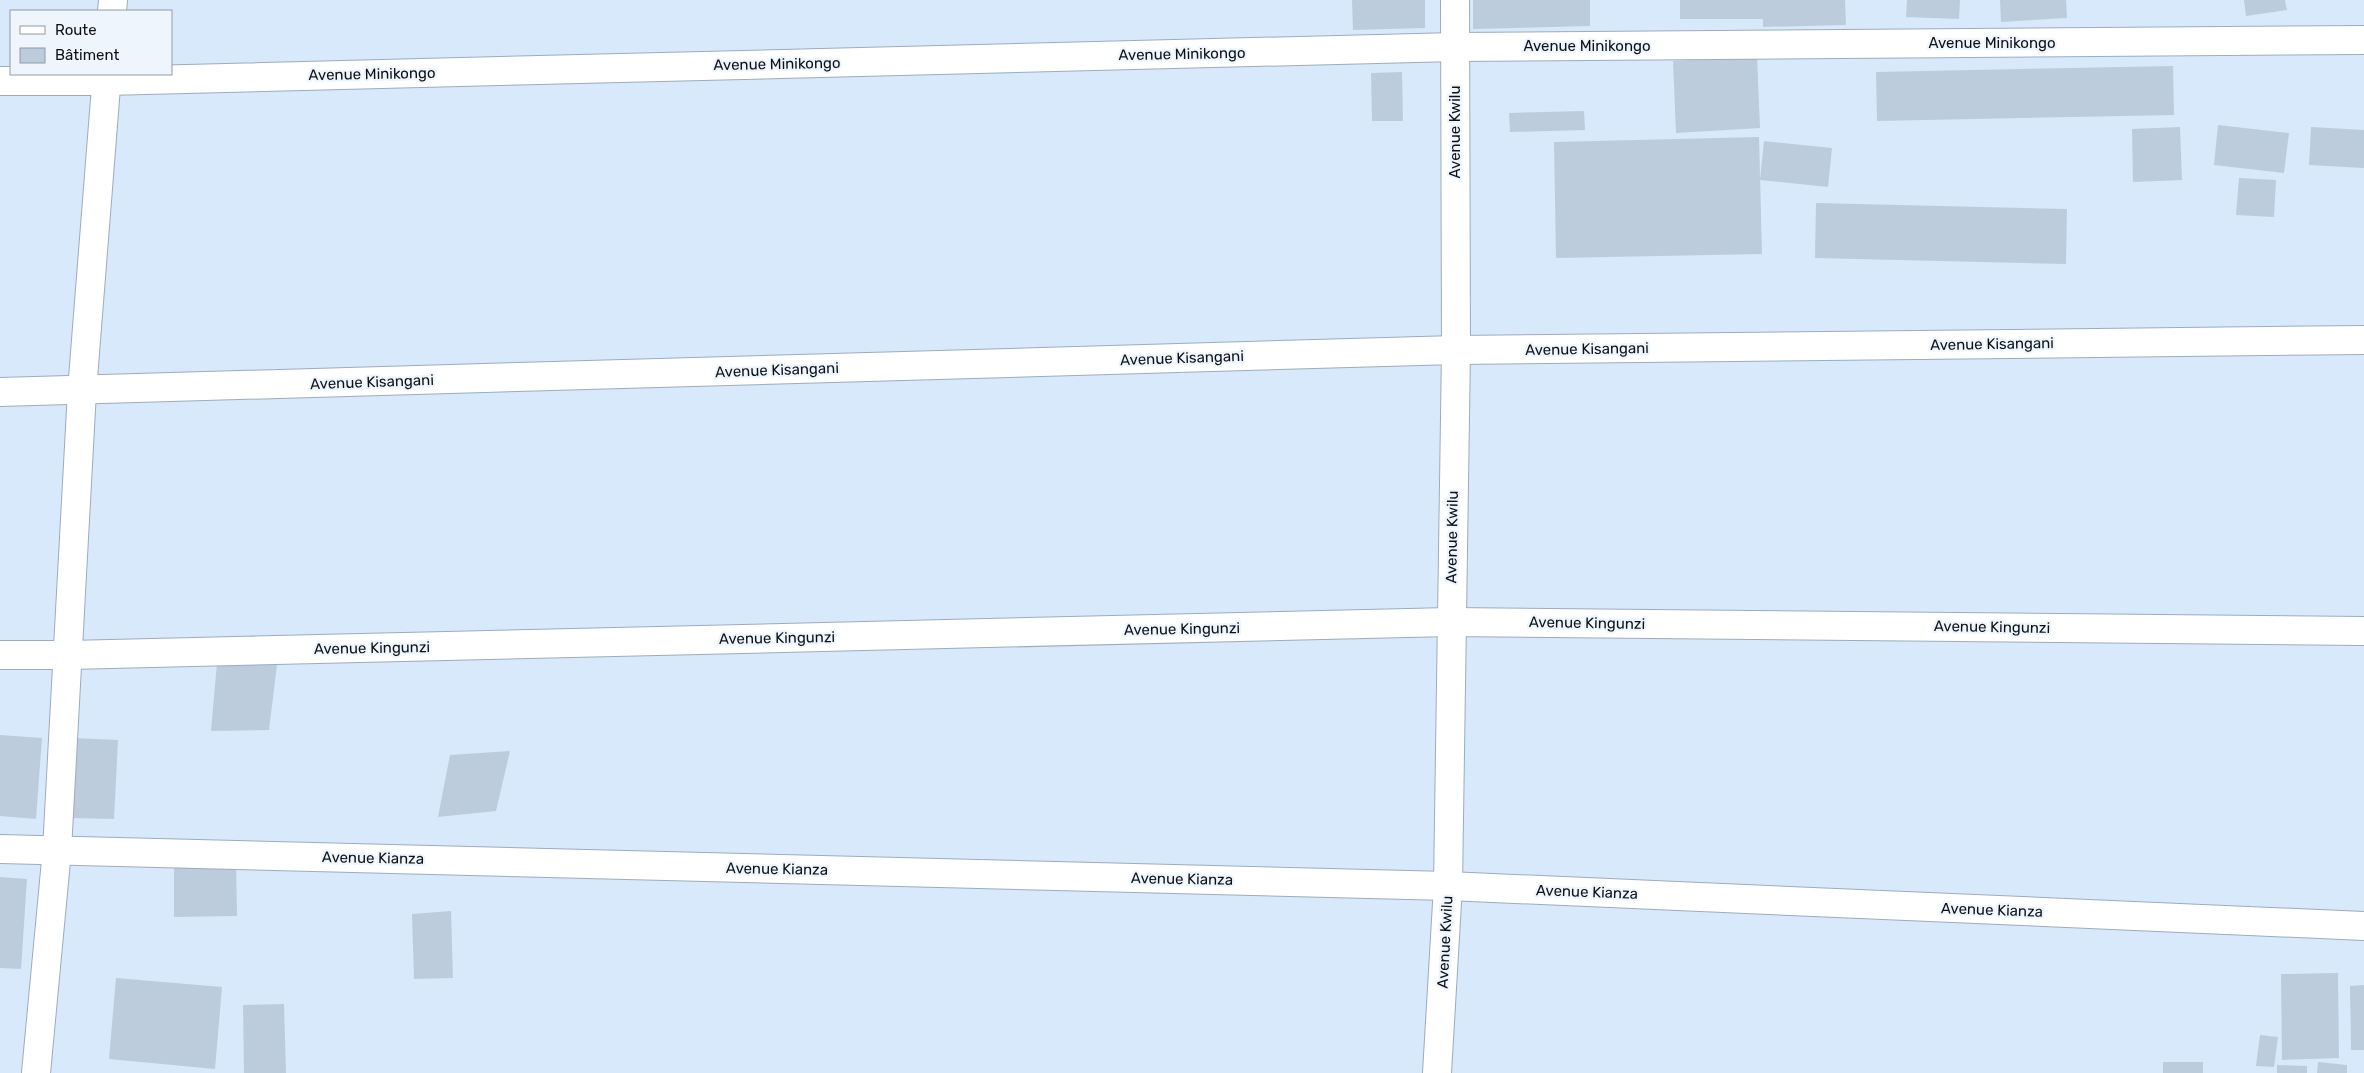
<svg xmlns="http://www.w3.org/2000/svg" width="2364" height="1073" font-family="Rubik,sans-serif">
  <rect width="100%" height="100%" fill="#d8e9fb"/>
  <g fill="#bcccdd">
    <polygon points="1352,0 1425,0 1425,28 1353,30"/>
    <polygon points="1473,0 1590,0 1590,26 1473,29"/>
    <polygon points="1680,0 1845,0 1846,25 1763,27 1763,19 1680,19"/>
    <polygon points="1907,0 1960,0 1959,19 1906,17"/>
    <polygon points="2000,0 2066,0 2067,18 2001,22"/>
    <polygon points="2244,0 2285,0 2287,10 2246,16"/>
    <polygon points="1757,56 1760,128 1676,133 1673,61"/>
    <polygon points="2173,66 2174,115 1877,121 1876,72"/>
    <polygon points="1402,72 1403,121 1372,121 1371,73"/>
    <polygon points="1584,111 1585,130 1510,132 1509,113"/>
    <polygon points="2218,125 2289,133 2284,173 2214,165"/>
    <polygon points="2180,127 2182,180 2133,182 2132,129"/>
    <polygon points="2311,127 2364,130 2364,168 2309,165"/>
    <polygon points="1759,137 1762,254 1556,258 1554,142"/>
    <polygon points="1764,141 1832,148 1828,187 1760,180"/>
    <polygon points="2239,178 2276,180 2274,217 2236,215"/>
    <polygon points="1816,203 2067,209 2066,264 1815,258"/>
    <polygon points="217,663 277,665 269,730 211,731"/>
    <polygon points="0,735 42,738 36,819 0,816"/>
    <polygon points="72,738 118,740 114,819 69,818"/>
    <polygon points="510,751 496,811 438,817 450,755"/>
    <polygon points="236,861 237,916 174,917 174,862"/>
    <polygon points="0,877 27,879 21,969 0,968"/>
    <polygon points="451,911 453,978 414,979 412,914"/>
    <polygon points="2338,973 2339,1058 2282,1060 2281,974"/>
    <polygon points="116,978 222,987 215,1069 109,1059"/>
    <polygon points="2364,985 2364,1050 2351,1050 2350,986"/>
    <polygon points="284,1004 286,1073 244,1073 243,1005"/>
    <polygon points="2260,1035 2278,1037 2274,1067 2256,1066"/>
    <rect x="2163" y="1062" width="40" height="11"/>
    <polygon points="2318,1062 2347,1065 2347,1073 2317,1073"/>
    <polygon points="2277,1065 2307,1066 2307,1073 2277,1073"/>
  </g>
  <g fill="none" stroke-linecap="round" stroke-linejoin="round">
    <g stroke="#9dacbd" stroke-width="30">
      <g id="minor">
        <polyline points="112,11 113,0"/>
        <polyline points="0,81 106,81 1455,47 2364,40"/>
        <polyline points="0,392 1456,350 2364,340"/>
        <polyline points="0,655 69,655 1450,622 2364,631"/>
        <polyline points="0,849 1448,886 2364,926"/>
        <polyline points="36,1073 57,850 82,391 107,74"/>
        <polyline points="1437,1073 1448,886 1456,350 1455,0"/>
      </g>
    </g>
    <use href="#minor" stroke="#fff" stroke-width="28"/>
  </g>
  <g text-anchor="middle" stroke-width="4.5" stroke-linejoin="round" paint-order="stroke">
    <g font-size="15" fill="#0c1218" stroke="#eef5fc">
      <text x="1992" y="48">Avenue Minikongo</text>
      <text x="1587" y="51">Avenue Minikongo</text>
      <text transform="translate(1182 54) rotate(-1)" y="5">Avenue Minikongo</text>
      <text transform="translate(777 64) rotate(-1)" y="5">Avenue Minikongo</text>
      <text transform="translate(372 74) rotate(-1)" y="5">Avenue Minikongo</text>
      <text transform="translate(1455 132) rotate(-90)" y="5">Avenue Kwilu</text>
      <text transform="translate(1992 344) rotate(-1)" y="5">Avenue Kisangani</text>
      <text transform="translate(1587 349) rotate(-1)" y="5">Avenue Kisangani</text>
      <text transform="translate(1182 358) rotate(-2)" y="5">Avenue Kisangani</text>
      <text transform="translate(777 370) rotate(-2)" y="5">Avenue Kisangani</text>
      <text transform="translate(372 382) rotate(-2)" y="5">Avenue Kisangani</text>
      <text transform="translate(1452 537) rotate(-89)" y="5">Avenue Kwilu</text>
      <text transform="translate(1587 623) rotate(1)" y="5">Avenue Kingunzi</text>
      <text transform="translate(1992 627) rotate(1)" y="5">Avenue Kingunzi</text>
      <text transform="translate(1182 629) rotate(-1)" y="5">Avenue Kingunzi</text>
      <text transform="translate(777 638) rotate(-1)" y="5">Avenue Kingunzi</text>
      <text transform="translate(372 648) rotate(-1)" y="5">Avenue Kingunzi</text>
      <text transform="translate(373 858) rotate(1)" y="5">Avenue Kianza</text>
      <text transform="translate(777 869) rotate(1)" y="5">Avenue Kianza</text>
      <text transform="translate(1182 879) rotate(1)" y="5">Avenue Kianza</text>
      <text transform="translate(1587 892) rotate(2)" y="5">Avenue Kianza</text>
      <text transform="translate(1992 910) rotate(2)" y="5">Avenue Kianza</text>
      <text transform="translate(1445 942) rotate(-87)" y="5">Avenue Kwilu</text>
    </g>
  </g>
  <rect x="10" y="10" width="162" height="65" fill="#eef5fc" stroke="#949aa1"/>
  <rect x="20" y="26" width="25" height="8" fill="#ffffff" stroke="#949aa1"/>
  <text x="55" y="35" font-size="15" fill="#0c1218">Route</text>
  <rect x="20" y="48" width="25" height="15" fill="#bcccdd" stroke="#949aa1"/>
  <text x="55" y="60" font-size="15" fill="#0c1218">Bâtiment</text>
</svg>
